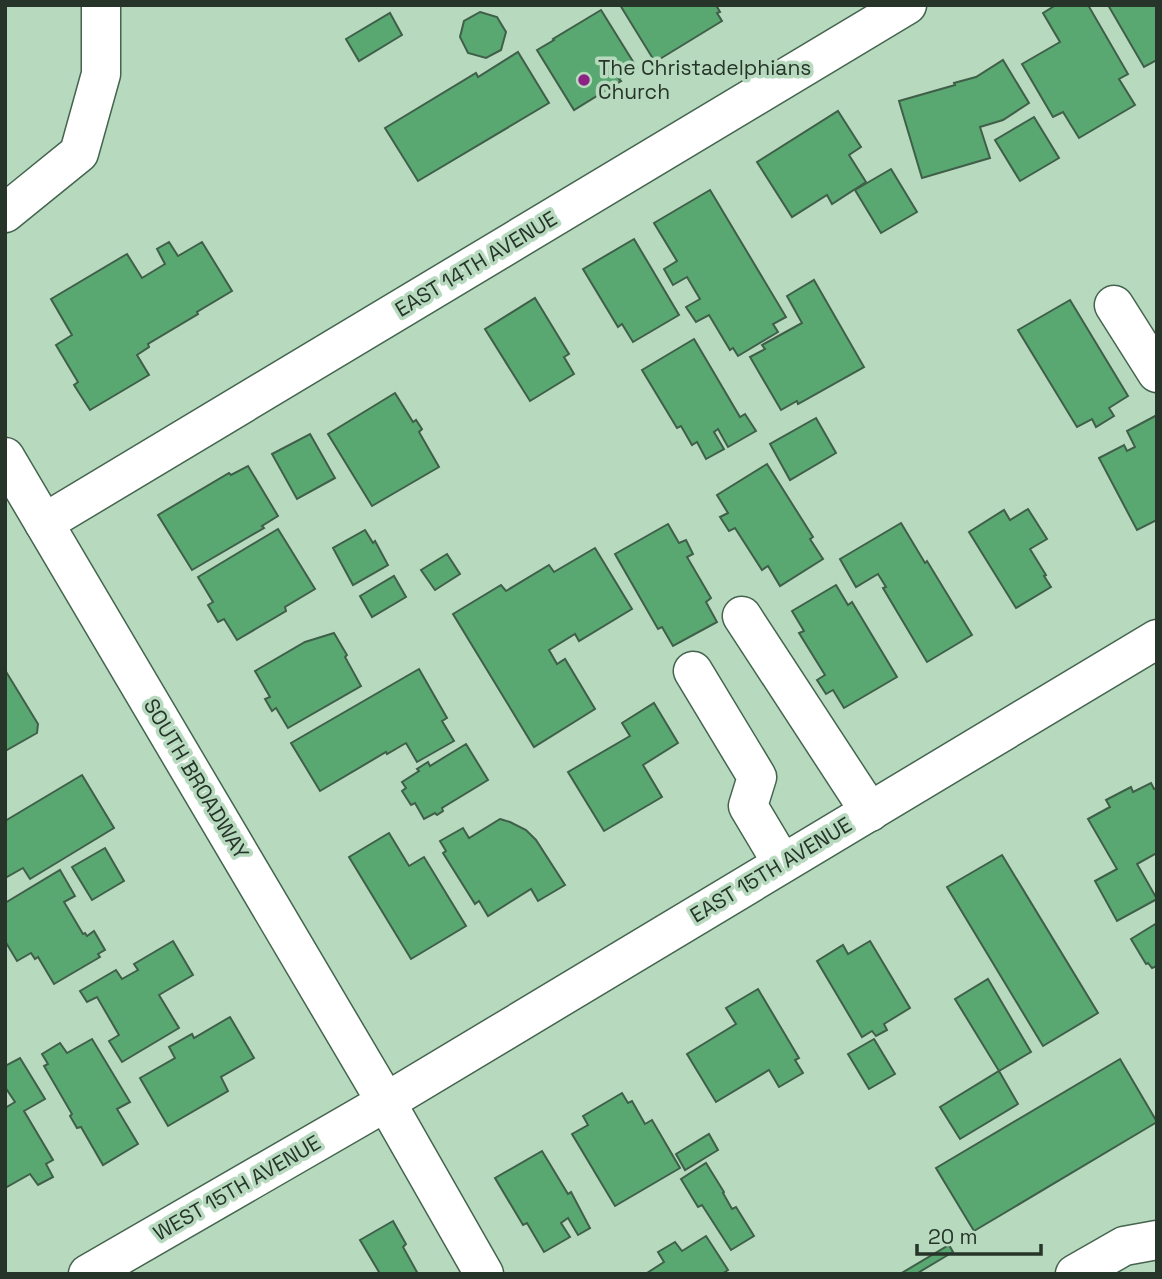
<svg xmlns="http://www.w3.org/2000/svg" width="1162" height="1279" font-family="'Space Grotesk',sans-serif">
  <rect width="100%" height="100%" fill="#b7dabf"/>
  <g fill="#59a872" stroke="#405f49" stroke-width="2">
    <polygon points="620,5 716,5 720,12 717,13 722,21 655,62"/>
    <polygon points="1056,5 1088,5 1128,74 1119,79 1135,105 1079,138 1063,112 1053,117 1022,64 1060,42 1043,13"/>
    <polygon points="1108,5 1157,5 1157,60 1144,67"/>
    <polygon points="601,10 637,68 619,79 621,81 574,110 537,50 554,40 553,39"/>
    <polygon points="480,12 497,17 506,32 501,50 486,58 468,53 460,37 464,21"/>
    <polygon points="390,13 402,35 359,61 346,39"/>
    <polygon points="518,52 549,103 418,181 385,128 476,73 478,77"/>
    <polygon points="1003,60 1029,103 1003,120 980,127 990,158 922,178 899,101 955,85 954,83 976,77"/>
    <polygon points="838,111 861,147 849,155 866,182 832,204 827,195 792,217 757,162"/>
    <polygon points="1034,117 1059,158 1020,181 995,140"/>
    <polygon points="891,169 917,212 881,233 855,190"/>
    <polygon points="710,190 786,317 773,324 778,332 738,356 733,348 730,350 709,315 696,322 686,307 700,299 687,277 673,285 664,269 677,261 654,223"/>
    <polygon points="634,239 679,315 633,342 622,324 618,327 583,269"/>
    <polygon points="169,242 178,256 202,242 232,291 197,312 198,314 148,344 149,347 137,355 149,375 90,410 74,385 78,382 56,345 72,335 51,299 127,254 142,278 165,264 157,249"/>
    <polygon points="814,280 864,367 798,404 797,401 781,410 750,357 765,349 762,345 802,323 787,296"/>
    <polygon points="535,298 569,354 564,357 574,374 530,401 485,329"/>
    <polygon points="1070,300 1128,396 1109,408 1114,416 1096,427 1092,419 1077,427 1018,330"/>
    <polygon points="694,339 740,417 745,414 756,431 728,447 718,429 714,432 724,449 706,459 697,442 692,445 681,426 677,428 642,370"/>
    <polygon points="395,393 413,422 416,420 422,429 419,432 439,467 372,506 328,434"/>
    <polygon points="1157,415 1157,520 1137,530 1099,458 1124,445 1127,451 1135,447 1127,431"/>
    <polygon points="816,418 836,453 790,480 770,444"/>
    <polygon points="310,434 335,478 297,499 272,454"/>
    <polygon points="767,464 813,537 810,539 823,559 780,586 768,566 762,570 735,528 729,531 720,517 728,513 717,495"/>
    <polygon points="248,466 278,516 262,526 264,528 192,570 158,515 229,473 231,475"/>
    <polygon points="1028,509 1047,539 1030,549 1046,575 1044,576 1051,587 1016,608 969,532 1004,510 1010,520"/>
    <polygon points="901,523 925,563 927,561 972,635 927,662 883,588 886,587 878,574 856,587 840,559"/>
    <polygon points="668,524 679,543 686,540 693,554 687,557 711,598 706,602 717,622 673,646 662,627 658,629 615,554"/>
    <polygon points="278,529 315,589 285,607 286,611 237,640 224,619 218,622 208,605 213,602 198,577"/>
    <polygon points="365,530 373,543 375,541 388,565 353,585 333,548"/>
    <polygon points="595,548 632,609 579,641 575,634 549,650 557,664 565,659 595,709 534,747 453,614 501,585 506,591 549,565 554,572"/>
    <polygon points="447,554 460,574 435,590 421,570"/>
    <polygon points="394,576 406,597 372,617 360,596"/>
    <polygon points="836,585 848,605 852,602 897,677 844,708 833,690 826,694 817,680 825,675 799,633 804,631 792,611"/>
    <polygon points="334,633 347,655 345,657 361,686 288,728 276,708 272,711 265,699 270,697 255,671 305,642"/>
    <polygon points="419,669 447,718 442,721 454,741 417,762 406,743 387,754 386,752 320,791 291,743"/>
    <polygon points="5,670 38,724 37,733 5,751"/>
    <polygon points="654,703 678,743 643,765 662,797 604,831 568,772 630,736 622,723"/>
    <polygon points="466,744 488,780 442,808 443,811 437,815 435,813 424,819 415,803 411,805 402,791 406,788 402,782 419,771 417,769 428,762 430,766"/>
    <polygon points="82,775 114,828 30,879 23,868 5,878 5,821"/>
    <polygon points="1151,783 1154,789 1157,788 1157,853 1137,864 1157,899 1117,921 1095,881 1117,869 1088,819 1110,807 1106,800 1131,787 1133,792"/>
    <polygon points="500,819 510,822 526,830 536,840 565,885 538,901 531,889 488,916 479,901 475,904 443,853 446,851 440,841 463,828 469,838"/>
    <polygon points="389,833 409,866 424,857 466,926 411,959 349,857"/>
    <polygon points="105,848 124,881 92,900 72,867"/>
    <polygon points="1002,855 1098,1013 1043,1046 947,887"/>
    <polygon points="60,870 75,896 64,902 83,934 85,933 87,936 94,931 105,950 98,954 100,957 54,984 38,957 35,959 31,953 17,961 5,941 5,903"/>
    <polygon points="1157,923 1157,966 1152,968 1148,963 1146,964 1131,939"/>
    <polygon points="173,941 193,975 159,995 179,1028 122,1062 109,1041 119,1035 97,997 87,1002 80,991 116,970 122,979 138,970 134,964"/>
    <polygon points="870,941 910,1008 884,1024 887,1030 876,1036 872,1031 862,1037 817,961 843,945 848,954"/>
    <polygon points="988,979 1031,1052 999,1071 955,999"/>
    <polygon points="758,989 799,1058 795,1060 803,1073 779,1087 769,1070 716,1102 687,1054 736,1024 726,1008"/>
    <polygon points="230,1017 254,1058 221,1077 228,1091 168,1126 140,1078 175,1058 169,1047 192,1034 194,1038"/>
    <polygon points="92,1039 130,1102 117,1109 138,1144 103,1165 81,1127 77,1128 70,1116 72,1114 44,1066 48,1064 42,1054 60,1043 67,1053"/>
    <polygon points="874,1039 895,1074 869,1089 848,1054"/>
    <polygon points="20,1058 45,1099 24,1111 53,1160 46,1164 53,1177 38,1185 30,1174 5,1188 5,1108 15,1102 5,1087 5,1066"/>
    <polygon points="1120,1059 1157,1122 974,1231 936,1168"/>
    <polygon points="999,1071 1018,1104 960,1139 940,1107"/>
    <polygon points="622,1093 628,1103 632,1101 645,1124 652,1120 680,1168 615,1206 572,1134 588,1125 583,1116"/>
    <polygon points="709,1134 718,1150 685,1170 676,1154"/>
    <polygon points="542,1151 568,1194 571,1192 590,1228 578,1235 568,1218 561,1223 570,1237 544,1252 527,1223 523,1225 495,1178"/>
    <polygon points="706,1163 724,1192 723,1193 732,1209 736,1207 754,1236 731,1250 702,1205 698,1207 681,1179"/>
    <polygon points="393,1221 406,1244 403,1247 418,1274 375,1274 379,1272 360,1240"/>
    <polygon points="706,1236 728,1270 722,1274 647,1273 664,1262 658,1252 675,1242 682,1251"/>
    <polygon points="949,1245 953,1252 916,1274 900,1274"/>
  </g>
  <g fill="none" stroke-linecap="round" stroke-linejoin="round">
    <g stroke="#45644e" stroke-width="41">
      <g id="minor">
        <polyline points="5,213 79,153 101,74 101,5"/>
        <polyline points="1114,305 1157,373"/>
        <polyline points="5,457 386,1102 484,1274"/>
        <polyline points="44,523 907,5"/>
        <polyline points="742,616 870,812"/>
        <polyline points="693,671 757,777 748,806 782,863"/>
        <polyline points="88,1274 386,1102 1157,639"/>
        <polyline points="1075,1274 1124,1246 1157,1240"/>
      </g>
    </g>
    <use href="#minor" stroke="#fff" stroke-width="38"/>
  </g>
  <circle fill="#8e2184" stroke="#b7dabf" stroke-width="2.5" cx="584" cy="80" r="7"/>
  <g text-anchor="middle" stroke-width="7" stroke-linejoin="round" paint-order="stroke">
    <g font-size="21" fill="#263429" stroke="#b7dabf" text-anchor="start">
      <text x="598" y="75">The Christadelphians<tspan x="598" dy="24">Church</tspan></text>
    </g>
    <g font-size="21" fill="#263429" stroke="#b7dabf">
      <text transform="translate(476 264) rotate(-31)" y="7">EAST 14TH AVENUE</text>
      <text transform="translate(196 779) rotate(59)" y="7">SOUTH BROADWAY</text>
      <text transform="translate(771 870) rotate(-31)" y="7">EAST 15TH AVENUE</text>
      <text transform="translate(237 1188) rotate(-30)" y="7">WEST 15TH AVENUE</text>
    </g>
  </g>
  <rect width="1162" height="1279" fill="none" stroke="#263429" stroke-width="14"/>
  <path d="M917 1244v10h124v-10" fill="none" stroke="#263429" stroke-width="3.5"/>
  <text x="928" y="1244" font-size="21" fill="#263429" stroke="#b7dabf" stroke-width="5" paint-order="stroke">20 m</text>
</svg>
